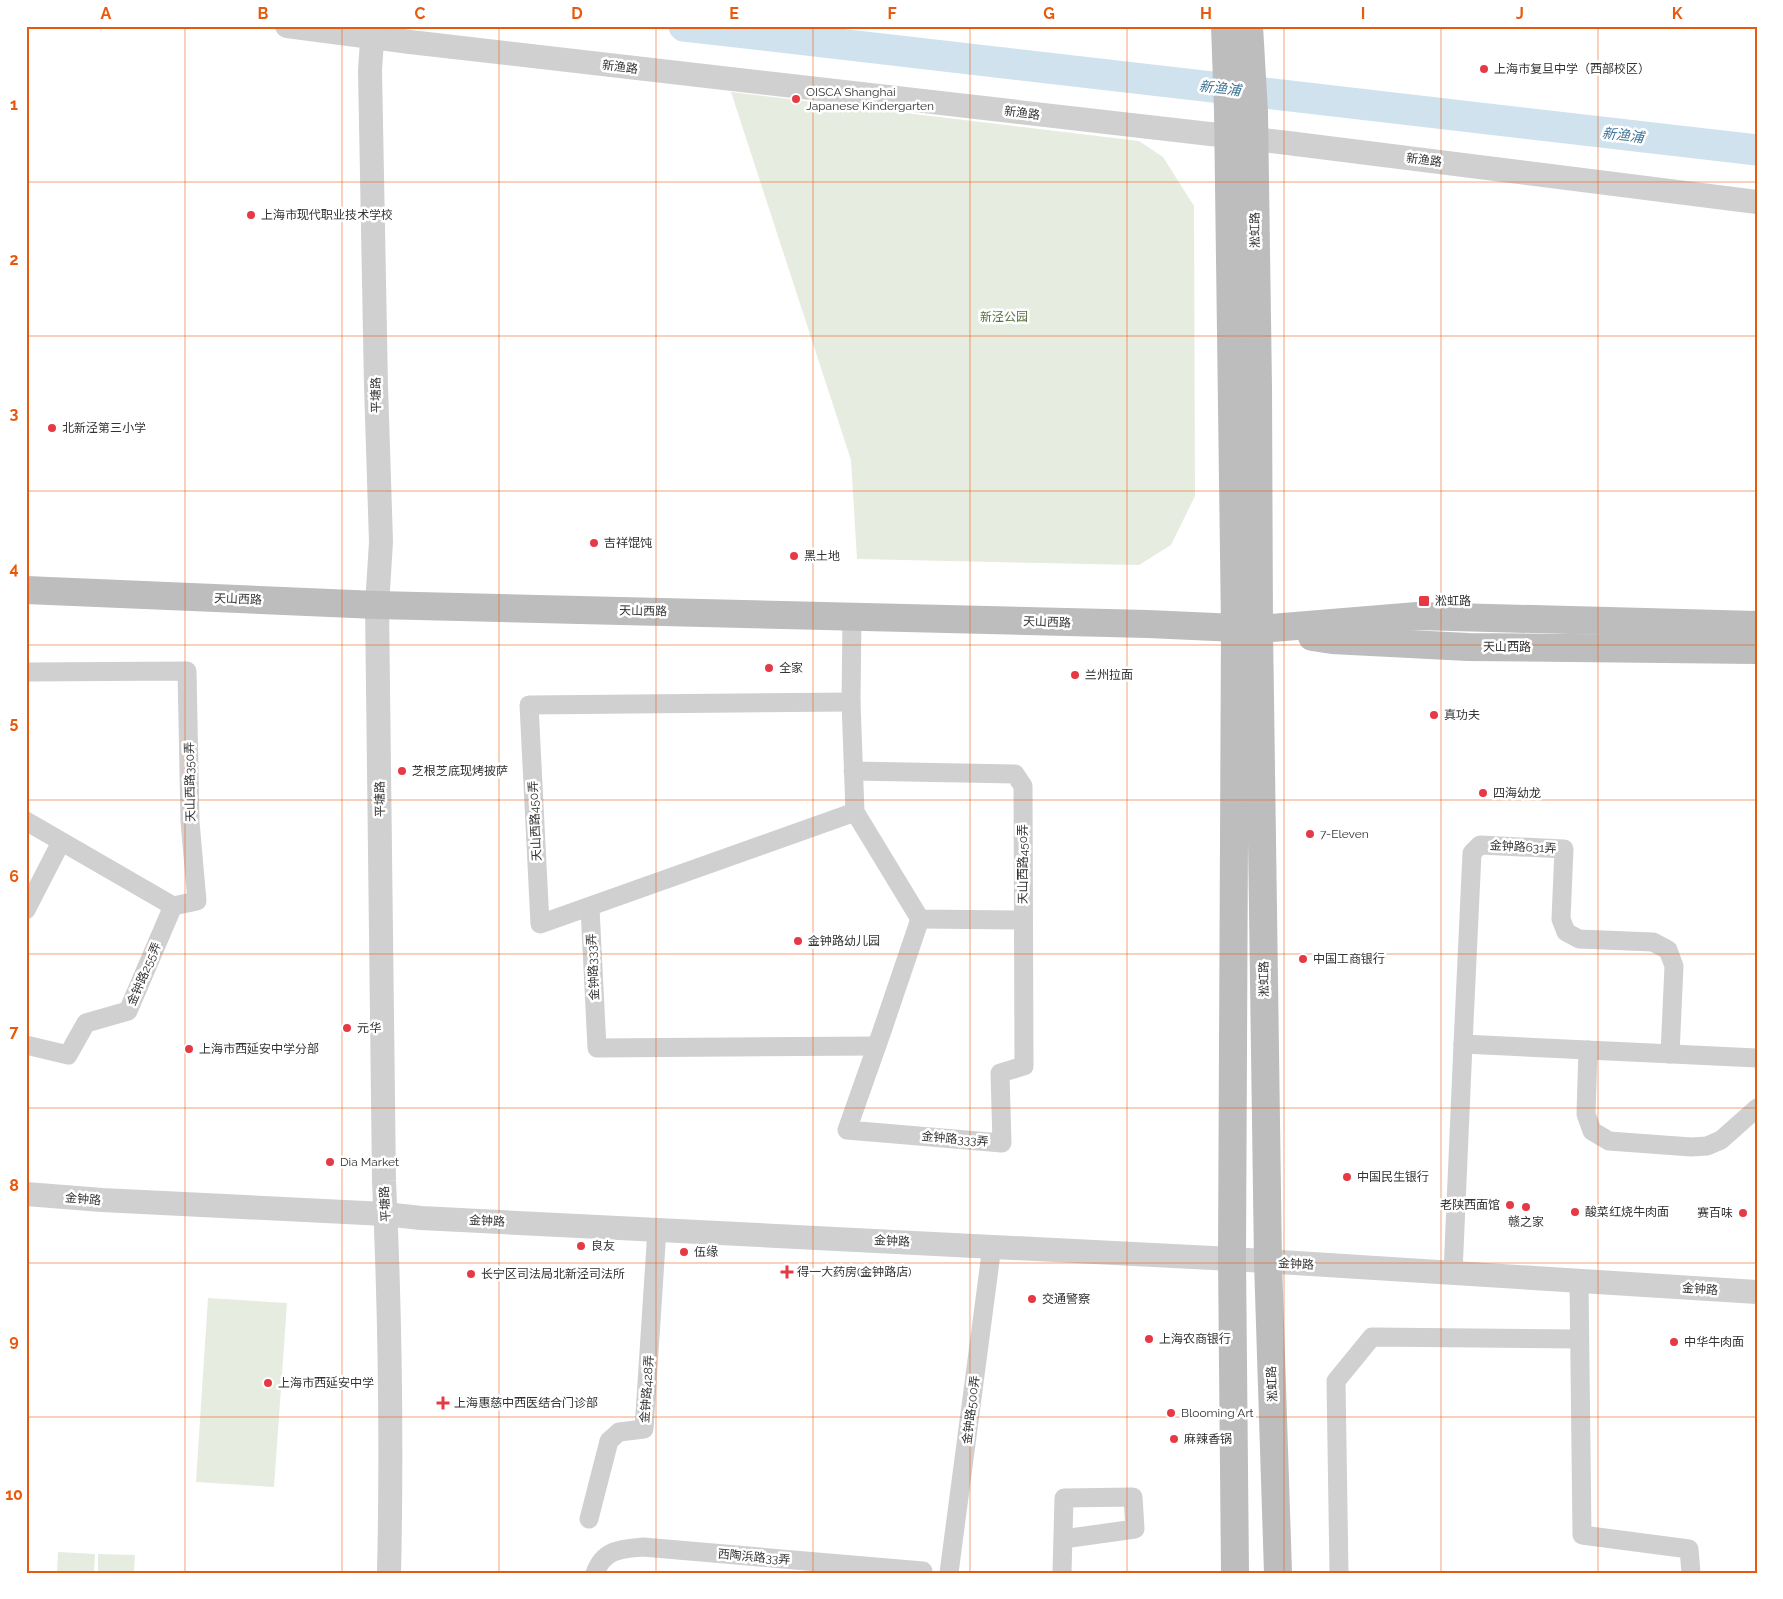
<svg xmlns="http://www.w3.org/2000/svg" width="1783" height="1599" font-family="Raleway,'Noto Sans SC',sans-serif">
  <rect width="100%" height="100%" fill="#fff"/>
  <g fill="#e6ecdf">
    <polygon points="731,92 1139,141 1163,157 1194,206 1195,496 1171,545 1139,565 857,559 851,460"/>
    <polygon points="208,1298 287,1303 274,1487 196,1482"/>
    <polygon points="58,1552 95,1554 94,1573 57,1573"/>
    <polygon points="98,1554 135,1555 134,1573 98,1573"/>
  </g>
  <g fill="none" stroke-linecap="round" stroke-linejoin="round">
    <polyline stroke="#cfe2ee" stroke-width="31" points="684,26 1757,150"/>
    <g stroke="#d0d0d0" stroke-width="19">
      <polyline points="852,617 851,702 855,812 920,919 1023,920"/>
      <polyline points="26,672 187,671 190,822 197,901 173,906 26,821"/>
      <polyline points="851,702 529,705 540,924 855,812"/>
      <polyline points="853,771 1015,774 1023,786 1024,1066 1000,1073 1002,1143 847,1130 882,1031 920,919"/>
      <polyline points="590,908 597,1048 876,1046"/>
      <polyline points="26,910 61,842"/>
      <polyline points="1463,1044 1472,853 1480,845 1564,849 1561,919 1566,932 1579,939 1653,942 1668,950 1674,966 1670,1054"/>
      <polyline points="26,1045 68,1055 86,1023 128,1011 173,906"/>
      <polyline points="1588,1050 1586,1114 1592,1131 1609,1141 1691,1147 1707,1146 1721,1140 1757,1108"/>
      <polyline points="1453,1273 1463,1044 1757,1058"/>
      <polyline points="1579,1281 1582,1535 1689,1549 1691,1573"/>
      <polyline points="589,1519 609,1441 619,1432 644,1429 657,1229"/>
      <path d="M595 1573C604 1549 621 1549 643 1547L923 1571"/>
      <polyline points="949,1573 992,1246"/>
      <polyline points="1062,1573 1064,1498 1133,1497 1135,1529 1063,1539"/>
      <polyline points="1339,1573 1336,1381 1372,1337 1579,1339"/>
    </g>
    <g stroke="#d0d0d0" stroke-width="24">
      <polyline points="287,26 410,42 1288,143 1757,202"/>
      <path d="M373 26 370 70 376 386 381 542 377 605 384 1181C390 1312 392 1442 389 1573"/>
      <polyline points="26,1194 102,1200 385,1214 421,1218 1232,1259 1757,1292"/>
    </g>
    <g stroke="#bdbdbd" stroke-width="28">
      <polyline points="1225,26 1228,110 1235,628 1232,1259 1235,1573"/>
      <polyline points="1249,26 1254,112 1258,388 1259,629 1268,1262 1278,1573"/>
      <polyline points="26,590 377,605 1148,624 1259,629 1417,616 1757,625"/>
      <polyline points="1312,637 1332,640 1468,647 1757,650"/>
    </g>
  </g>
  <path fill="none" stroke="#e8590c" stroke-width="1" stroke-opacity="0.55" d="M185 26V1573M342 26V1573M499 26V1573M656 26V1573M813 26V1573M970 26V1573M1127 26V1573M1284 26V1573M1441 26V1573M1598 26V1573M26 182H1757M26 336H1757M26 491H1757M26 645H1757M26 800H1757M26 954H1757M26 1108H1757M26 1263H1757M26 1417H1757"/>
  <g fill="#e63946" stroke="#fff" stroke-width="2">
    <circle cx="1484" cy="69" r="5"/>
    <circle cx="796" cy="99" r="5"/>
    <circle cx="251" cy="215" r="5"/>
    <circle cx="52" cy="428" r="5"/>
    <circle cx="594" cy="543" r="5"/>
    <circle cx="794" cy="556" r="5"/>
    <rect x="1418" y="595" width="12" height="12" rx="2.5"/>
    <circle cx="769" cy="668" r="5"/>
    <circle cx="1075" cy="675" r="5"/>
    <circle cx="1434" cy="715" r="5"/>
    <circle cx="402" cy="771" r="5"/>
    <circle cx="1483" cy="793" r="5"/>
    <circle cx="1310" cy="834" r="5"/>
    <circle cx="798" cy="941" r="5"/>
    <circle cx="1303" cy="959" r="5"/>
    <circle cx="347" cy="1028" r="5"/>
    <circle cx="189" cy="1049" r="5"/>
    <circle cx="330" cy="1162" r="5"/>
    <circle cx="1347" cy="1177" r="5"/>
    <circle cx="1510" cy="1205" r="5"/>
    <circle cx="1526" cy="1207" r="5"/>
    <circle cx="1575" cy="1212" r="5"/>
    <circle cx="1743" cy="1213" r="5"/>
    <circle cx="581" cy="1246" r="5"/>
    <circle cx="684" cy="1252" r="5"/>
    <path d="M784.5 1264.5h5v5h5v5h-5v5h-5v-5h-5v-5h5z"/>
    <circle cx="471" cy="1274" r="5"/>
    <circle cx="1032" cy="1299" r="5"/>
    <circle cx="1149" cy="1339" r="5"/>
    <circle cx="1674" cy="1342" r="5"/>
    <circle cx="268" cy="1383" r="5"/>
    <path d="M440.5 1395.5h5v5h5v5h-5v5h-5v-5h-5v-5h5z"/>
    <circle cx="1171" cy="1413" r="5"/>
    <circle cx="1174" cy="1439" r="5"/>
  </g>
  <g text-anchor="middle" stroke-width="5" stroke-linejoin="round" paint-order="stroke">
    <g font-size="12" fill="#333" stroke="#fff">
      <text transform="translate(620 67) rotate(7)" y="4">新渔路</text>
      <text transform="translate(1022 113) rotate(7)" y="4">新渔路</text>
      <text transform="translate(1424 160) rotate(7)" y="4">新渔路</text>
      <text transform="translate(1255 230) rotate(-91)" y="4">淞虹路</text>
      <text transform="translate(376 395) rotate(-91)" y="4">平塘路</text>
      <text transform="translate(238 599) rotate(2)" y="4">天山西路</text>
      <text transform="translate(643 611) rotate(1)" y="4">天山西路</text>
      <text transform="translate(1047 622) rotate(2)" y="4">天山西路</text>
      <text x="1507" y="651">天山西路</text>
      <text transform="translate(190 782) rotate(-91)" y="4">天山西路350弄</text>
      <text transform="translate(380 799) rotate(-91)" y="4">平塘路</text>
      <text transform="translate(535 821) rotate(-93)" y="4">天山西路450弄</text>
      <text transform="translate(1523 847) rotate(3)" y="4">金钟路631弄</text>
      <text transform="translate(1023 864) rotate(-90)" y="4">天山西路450弄</text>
      <text transform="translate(593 967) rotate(-93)" y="4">金钟路333弄</text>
      <text transform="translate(144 974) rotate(-67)" y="4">金钟路255弄</text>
      <text transform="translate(1264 979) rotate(-91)" y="4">淞虹路</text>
      <text transform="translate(955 1139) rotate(5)" y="4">金钟路333弄</text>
      <text transform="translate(83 1199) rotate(5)" y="4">金钟路</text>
      <text transform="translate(385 1204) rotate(-93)" y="4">平塘路</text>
      <text transform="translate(487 1221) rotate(3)" y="4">金钟路</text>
      <text transform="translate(892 1241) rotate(3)" y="4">金钟路</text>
      <text transform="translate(1296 1264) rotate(3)" y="4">金钟路</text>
      <text transform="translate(1700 1289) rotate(4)" y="4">金钟路</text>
      <text transform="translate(1272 1384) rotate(-92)" y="4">淞虹路</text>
      <text transform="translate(647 1389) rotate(-86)" y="4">金钟路428弄</text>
      <text transform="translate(971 1410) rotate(-83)" y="4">金钟路500弄</text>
      <text transform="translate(754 1557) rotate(5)" y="4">西陶浜路33弄</text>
    </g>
    <g font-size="12" fill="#333" stroke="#fff" text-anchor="start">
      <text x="1494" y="73">上海市复旦中学（西部校区）</text>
      <text x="806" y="96">OISCA Shanghai<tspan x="806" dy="14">Japanese Kindergarten</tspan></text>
      <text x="261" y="219">上海市现代职业技术学校</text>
      <text x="62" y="432">北新泾第三小学</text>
      <text x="604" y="547">吉祥馄饨</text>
      <text x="804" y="560">黑土地</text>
      <text x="1435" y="605">淞虹路</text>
      <text x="779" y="672">全家</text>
      <text x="1085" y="679">兰州拉面</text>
      <text x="1444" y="719">真功夫</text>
      <text x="412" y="775">芝根芝底现烤披萨</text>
      <text x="1493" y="797">四海幼龙</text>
      <text x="1320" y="838">7-Eleven</text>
      <text x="808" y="945">金钟路幼儿园</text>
      <text x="1313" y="963">中国工商银行</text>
      <text x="357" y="1032">元华</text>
      <text x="199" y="1053">上海市西延安中学分部</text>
      <text x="340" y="1166">Dia Market</text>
      <text x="1357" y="1181">中国民生银行</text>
      <text x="1500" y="1209" text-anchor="end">老陕西面馆</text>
      <text x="1585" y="1216">酸菜红烧牛肉面</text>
      <text x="1733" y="1217" text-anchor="end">赛百味</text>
      <text x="1526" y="1226" text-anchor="middle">赣之家</text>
      <text x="591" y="1250">良友</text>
      <text x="694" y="1256">伍缘</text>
      <text x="797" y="1276">得一大药房(金钟路店)</text>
      <text x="481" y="1278">长宁区司法局北新泾司法所</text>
      <text x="1042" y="1303">交通警察</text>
      <text x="1159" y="1343">上海农商银行</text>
      <text x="1684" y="1346">中华牛肉面</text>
      <text x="278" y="1387">上海市西延安中学</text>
      <text x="454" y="1407">上海惠慈中西医结合门诊部</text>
      <text x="1181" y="1417">Blooming Art</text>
      <text x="1184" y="1443">麻辣香锅</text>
    </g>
    <g font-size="12" fill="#56703f" stroke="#fff">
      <text x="1004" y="321">新泾公园</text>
    </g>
    <g font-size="14" font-style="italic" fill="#3f7597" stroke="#fff">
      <text transform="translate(1220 88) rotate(7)" y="5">新渔浦</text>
      <text transform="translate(1623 135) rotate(7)" y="5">新渔浦</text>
    </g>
  </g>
  <rect width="1783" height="1599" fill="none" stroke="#ffffff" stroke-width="55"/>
  <rect x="28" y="28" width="1728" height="1544" fill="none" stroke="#e8590c" stroke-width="2"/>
  <g font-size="16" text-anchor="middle" font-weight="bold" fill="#e8590c">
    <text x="106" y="19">A</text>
    <text x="263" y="19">B</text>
    <text x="420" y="19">C</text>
    <text x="577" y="19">D</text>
    <text x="734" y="19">E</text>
    <text x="892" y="19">F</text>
    <text x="1049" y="19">G</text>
    <text x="1206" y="19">H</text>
    <text x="1363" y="19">I</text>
    <text x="1520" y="19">J</text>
    <text x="1677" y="19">K</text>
    <text x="14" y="110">1</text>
    <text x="14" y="265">2</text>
    <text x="14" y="419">3</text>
    <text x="14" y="574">4</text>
    <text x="14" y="728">5</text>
    <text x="14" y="882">6</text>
    <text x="14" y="1037">7</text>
    <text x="14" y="1191">8</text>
    <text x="14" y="1346">9</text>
    <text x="14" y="1500">10</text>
  </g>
</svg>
